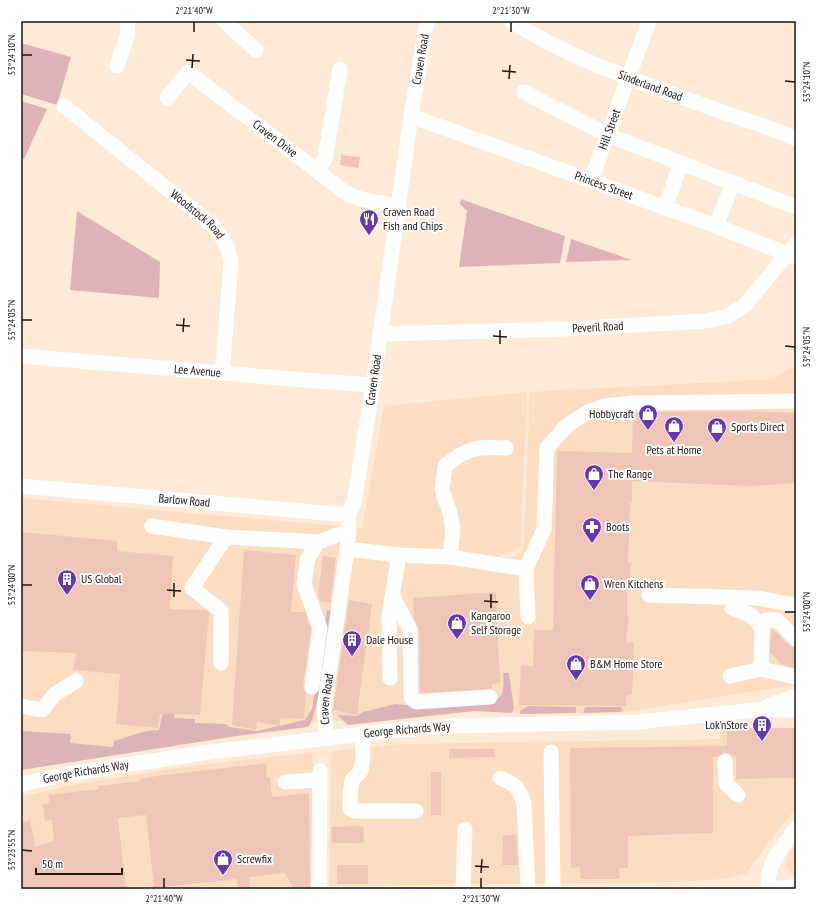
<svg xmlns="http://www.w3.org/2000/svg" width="817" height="910" font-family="'PT Sans Narrow',sans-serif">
  <rect width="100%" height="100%" fill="#ffead8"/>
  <g fill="#fdddc1">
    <polygon points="796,365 796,685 625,712 519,714 500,706 280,726 21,764 21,498 362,528 384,406 527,392 520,547 511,553 501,555 499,558 514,557 520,553 524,546 530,392 773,379"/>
    <polygon points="720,727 796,728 796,808 745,874 725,879 677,882 329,886 331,751 403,744 720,739"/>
    <polygon points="313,752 311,889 21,889 21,797 71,785 189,766"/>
    <polygon points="796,845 796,875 791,874 788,869 786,862 788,855"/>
  </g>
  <g fill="#ddb3b7">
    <polygon points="21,43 71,57 57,105 21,94"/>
    <polygon points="21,101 47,109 24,159 21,158"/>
    <polygon points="461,199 565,236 560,263 459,267 467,211 460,204"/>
    <polygon points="77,211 160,262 159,298 70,290"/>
    <polygon points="571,239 632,260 566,262"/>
    <path d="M327 610 331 611C328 630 319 718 308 727L237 736 21 770V731L71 734 70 743 113 747 114 741 146 731 159 730 163 711 174 705V718L195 719V723L226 724 229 727 256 731 305 720 312 709Z"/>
    <path d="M503 673H509L514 709 512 713 474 711 348 725 337 715 357 716 363 712 395 704 415 706 495 701C505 695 504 684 503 673Z"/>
    <polygon points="528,706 576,707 576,713 520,714 520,711"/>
    <polygon points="585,707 621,707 622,709 621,712 583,713"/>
  </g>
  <g fill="#efc5b8">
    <polygon points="341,155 360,157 358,168 340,165"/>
    <polygon points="751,411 796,413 796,483 748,486 632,481 632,502 630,504 628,562 631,563 630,574 630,586 627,586 627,616 629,616 626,642 634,643 632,695 626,696 626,706 519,705 521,666 533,666 534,630 553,630 557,451 632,453 633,412"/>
    <polygon points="21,532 117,541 117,551 173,556 170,609 206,610 209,613 200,715 160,714 158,728 116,724 120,674 73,670 76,653 21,651"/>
    <polygon points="244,550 296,555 291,612 305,612 311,629 303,686 306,694 304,719 280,718 280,726 257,722 256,730 232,725"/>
    <polygon points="323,556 336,558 330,603 320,601 318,595"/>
    <polygon points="496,592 500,683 492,684 492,689 420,693 419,630 414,618 413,598"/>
    <polygon points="349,600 372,604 357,715 333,710"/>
    <polygon points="772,629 790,646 796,648 796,668 782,665 770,652"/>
    <polygon points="727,728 796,728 796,778 736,779 736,757 725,752 717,757 713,757 713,833 628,836 628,868 619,868 620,879 581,879 580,867 571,868 570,748 727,746"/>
    <polygon points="449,749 495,749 495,757 449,758"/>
    <polygon points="266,763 267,777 270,777 272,797 309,793 310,889 294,889 285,873 249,877 250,888 240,889 238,889 236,879 154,888 146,815 118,818 126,889 21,889 21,823 30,820 35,847 54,841 52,820 45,821 43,804 50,803 49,795 99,789 98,786 141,781 140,779 157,776"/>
    <rect x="431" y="772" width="10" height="43"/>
    <polygon points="363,826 364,843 332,843 331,827"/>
    <polygon points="503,835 516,835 518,865 502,865"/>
    <rect x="337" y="865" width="31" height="19"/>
  </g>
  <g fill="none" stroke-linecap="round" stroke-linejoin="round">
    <g stroke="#fff" stroke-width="15">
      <polyline points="224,21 256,50"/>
      <path id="s1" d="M511 21C577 63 652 86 725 113 748 121 774 128 796 139"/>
      <polyline points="117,66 128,34 127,21"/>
      <polyline points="524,92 608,135 796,207"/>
      <path id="s2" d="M167 98 188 72 346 193 361 199 398 206"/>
      <path id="s3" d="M64 106 210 223C222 236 229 246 231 264L222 373"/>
      <path id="s4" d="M411 116 716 226 795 257"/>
      <polyline points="317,170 325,159 340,69"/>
      <path id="s5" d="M591 180 649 21"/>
      <polyline points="665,208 681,163"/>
      <polyline points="716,226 733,183"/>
      <path id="s6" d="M380 334 566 329 706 321 728 316 746 304 796 243"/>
      <path id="s7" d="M21 356 317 381 373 385"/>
      <path id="s8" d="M21 486 348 515"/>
      <polyline points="152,526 226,537 318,542"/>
      <polyline points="347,549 399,555 450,557 526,569 528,617"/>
      <path d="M450 557 453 529 450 513 442 490 445 466C467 448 477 446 506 448"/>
      <polyline points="526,569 544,529 547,448 566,426 586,413 604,406 634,403 796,401"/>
      <polyline points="649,595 757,598 796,605"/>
      <polyline points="393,596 410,630 411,698 416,702 490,697"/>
      <polyline points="732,608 751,615 762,628"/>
      <polyline points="221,663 221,611 192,588 226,537"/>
      <polyline points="761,669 762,628 766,620 777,620 796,639"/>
      <polyline points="730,676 761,669 796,677"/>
      <polyline points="390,678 389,615 399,555"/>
      <polyline points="312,687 320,628 304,584 308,558 318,542 349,531"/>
      <polyline points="21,706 42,710 55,694 76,681"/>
      <polyline points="768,706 796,696"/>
      <polyline points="362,734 363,756 361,771 352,780 350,796 350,808 355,811 416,811"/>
      <path id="s9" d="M327 738 324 710 347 549 349 531 348 515 354 503 373 385 411 116 427 21"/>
      <polyline points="551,752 553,889"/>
      <polyline points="725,761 726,783 738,795"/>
      <path d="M500 778C516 784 518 787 524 803L528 889"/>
      <polyline points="285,782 320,780"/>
      <path id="s10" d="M21 784 74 773 203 753 387 731 453 726 638 722 756 710H796"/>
      <polyline points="319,889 320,771"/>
      <polyline points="463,889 465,829"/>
      <path d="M768 889C766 864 782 847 796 828"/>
      <polyline points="772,889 796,887"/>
    </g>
  </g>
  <path fill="none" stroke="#1e150d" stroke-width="1.5" d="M194 32V22M511 32V22M22 55H32M186 60 200 61M192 68 193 54M502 71 516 72M509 79 510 65M785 81 795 82M22 320H32M176 325 190 326M183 332 184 318M493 336 507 337M500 344V330M785 346 795 347M22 585H32M167 590 181 591M174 597V583M484 601 498 602M491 608V594M785 612H795M22 850 32 851M475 866 489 867M481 873 482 859M164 888V878M481 888V878"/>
  <defs>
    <g id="restaurant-pin" transform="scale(1)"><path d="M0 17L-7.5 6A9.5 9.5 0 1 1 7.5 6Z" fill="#6737af" stroke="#fff"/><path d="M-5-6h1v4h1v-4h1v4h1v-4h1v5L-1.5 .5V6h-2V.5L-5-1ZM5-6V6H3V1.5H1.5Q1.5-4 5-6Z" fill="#fff"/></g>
    <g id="shop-pin" transform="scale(1)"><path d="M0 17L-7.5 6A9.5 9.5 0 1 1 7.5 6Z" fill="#6737af" stroke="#fff"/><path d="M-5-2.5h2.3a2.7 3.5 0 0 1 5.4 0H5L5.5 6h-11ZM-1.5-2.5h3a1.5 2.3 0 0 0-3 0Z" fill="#fff"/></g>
    <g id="pharmacy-pin" transform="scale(1)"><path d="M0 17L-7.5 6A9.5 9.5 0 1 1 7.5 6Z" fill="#6737af" stroke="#fff"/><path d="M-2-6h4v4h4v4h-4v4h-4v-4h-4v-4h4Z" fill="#fff"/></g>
    <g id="building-pin" transform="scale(1)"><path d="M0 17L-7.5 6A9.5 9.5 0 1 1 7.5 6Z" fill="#6737af" stroke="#fff"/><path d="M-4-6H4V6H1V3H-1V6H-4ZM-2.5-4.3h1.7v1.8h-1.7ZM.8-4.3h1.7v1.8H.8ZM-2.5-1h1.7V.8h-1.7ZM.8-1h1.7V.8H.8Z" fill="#fff"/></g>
  </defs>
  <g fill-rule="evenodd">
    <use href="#restaurant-pin" x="369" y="219"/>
    <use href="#shop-pin" x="648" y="414"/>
    <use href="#shop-pin" x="674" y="426"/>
    <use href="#shop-pin" x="717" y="427"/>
    <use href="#shop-pin" x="594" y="474"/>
    <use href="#pharmacy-pin" x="592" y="527"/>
    <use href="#building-pin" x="67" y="579"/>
    <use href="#shop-pin" x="590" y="584"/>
    <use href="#shop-pin" x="457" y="623"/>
    <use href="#building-pin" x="352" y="640"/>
    <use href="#shop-pin" x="576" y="664"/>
    <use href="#building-pin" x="762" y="725"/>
    <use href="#shop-pin" x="223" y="859"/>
  </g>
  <g text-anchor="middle" stroke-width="4" stroke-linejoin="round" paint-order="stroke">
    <g font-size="12" fill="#1e150d" stroke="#fff">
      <text dy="4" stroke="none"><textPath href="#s9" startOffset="687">Craven Road</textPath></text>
      <text dy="4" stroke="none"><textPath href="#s1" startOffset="154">Sinderland Road</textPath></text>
      <text dy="4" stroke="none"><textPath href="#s5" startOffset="54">Hill Street</textPath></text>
      <text dy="4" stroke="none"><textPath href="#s2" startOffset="143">Craven Drive</textPath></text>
      <text dy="4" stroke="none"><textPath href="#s4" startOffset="205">Princess Street</textPath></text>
      <text dy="4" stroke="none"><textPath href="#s3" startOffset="172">Woodstock Road</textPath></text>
      <text dy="4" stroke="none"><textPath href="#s6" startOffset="218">Peveril Road</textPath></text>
      <text dy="4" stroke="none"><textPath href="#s7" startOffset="177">Lee Avenue</textPath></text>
      <text dy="4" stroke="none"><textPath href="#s9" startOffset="363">Craven Road</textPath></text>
      <text dy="4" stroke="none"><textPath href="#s8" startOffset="164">Barlow Road</textPath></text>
      <text dy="4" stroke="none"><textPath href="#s9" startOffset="39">Craven Road</textPath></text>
      <text dy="4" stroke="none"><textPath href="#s10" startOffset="390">George Richards Way</textPath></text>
      <text dy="4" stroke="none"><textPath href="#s10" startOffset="66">George Richards Way</textPath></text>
    </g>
    <g font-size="12" fill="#1e150d" stroke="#fff" text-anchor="start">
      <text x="383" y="216">Craven Road<tspan x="383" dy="14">Fish and Chips</tspan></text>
      <text x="634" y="418" text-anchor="end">Hobbycraft</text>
      <text x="731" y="431">Sports Direct</text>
      <text x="674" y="454" text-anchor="middle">Pets at Home</text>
      <text x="608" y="478">The Range</text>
      <text x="606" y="531">Boots</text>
      <text x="81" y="583">US Global</text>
      <text x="604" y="588">Wren Kitchens</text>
      <text x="471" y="620">Kangaroo<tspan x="471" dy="14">Self Storage</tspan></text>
      <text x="366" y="644">Dale House</text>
      <text x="590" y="668">B&amp;M Home Store</text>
      <text x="748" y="729" text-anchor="end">Lok’nStore</text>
      <text x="237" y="863">Screwfix</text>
    </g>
  </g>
  <rect width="817" height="910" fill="none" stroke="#ffffff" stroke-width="44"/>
  <path d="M36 868v6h86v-6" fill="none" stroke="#1e150d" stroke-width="2"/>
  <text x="42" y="868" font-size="12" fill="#1e150d" stroke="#ffffff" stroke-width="3" paint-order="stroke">50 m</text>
  <rect x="22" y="22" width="773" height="866" fill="none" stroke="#1e150d" stroke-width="1.5"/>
  <g font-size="10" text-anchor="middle" fill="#1e150d">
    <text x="194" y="14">2°21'40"W</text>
    <text x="511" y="14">2°21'30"W</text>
    <text transform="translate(11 55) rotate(-90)" y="4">53°24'10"N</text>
    <text transform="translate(806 82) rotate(-90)" y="4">53°24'10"N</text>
    <text transform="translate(11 320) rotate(-90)" y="4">53°24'05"N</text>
    <text transform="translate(806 347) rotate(-90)" y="4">53°24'05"N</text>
    <text transform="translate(11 585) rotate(-90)" y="4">53°24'00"N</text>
    <text transform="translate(806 612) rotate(-90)" y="4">53°24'00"N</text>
    <text transform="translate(11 850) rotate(-90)" y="4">53°23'55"N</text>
    <text x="164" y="902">2°21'40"W</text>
    <text x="481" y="902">2°21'30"W</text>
  </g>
</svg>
